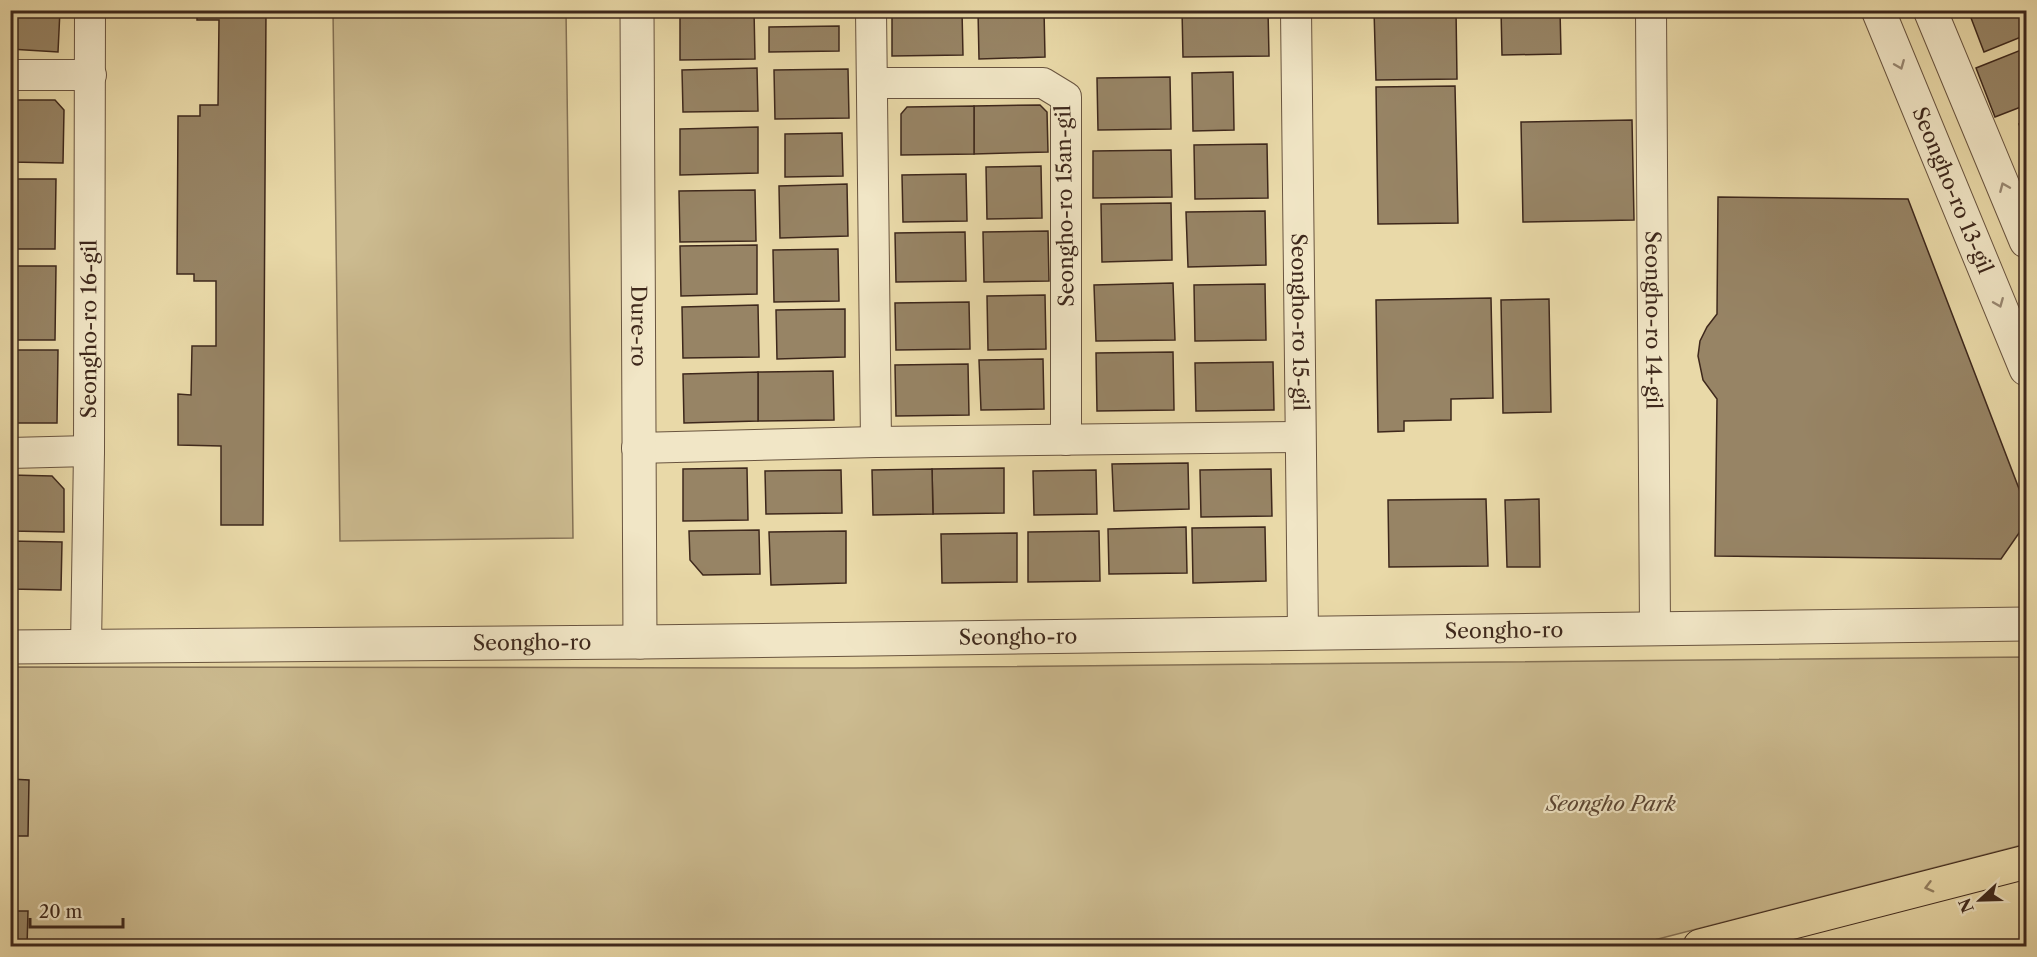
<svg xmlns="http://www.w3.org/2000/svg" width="2037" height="957" font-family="'Libre Caslon Text',serif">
  <rect width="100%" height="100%" fill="#e9d9a8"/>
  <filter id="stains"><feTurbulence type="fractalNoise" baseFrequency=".00333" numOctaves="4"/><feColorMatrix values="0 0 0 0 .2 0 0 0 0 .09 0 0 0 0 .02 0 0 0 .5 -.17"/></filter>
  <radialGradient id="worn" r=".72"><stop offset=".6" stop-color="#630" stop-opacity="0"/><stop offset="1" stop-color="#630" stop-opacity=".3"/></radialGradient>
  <g fill="#ccbb90" stroke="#857256" stroke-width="1.5">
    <polygon points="333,11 566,11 573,538 340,541"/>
    <polygon points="2026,657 2026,844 1631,946 11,946 11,667 854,668"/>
  </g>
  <g fill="#978465" stroke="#3e281c" stroke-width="1.5">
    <polygon points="10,10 60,10 58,52 10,49"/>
    <polygon points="197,10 266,10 263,525 221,525 221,446 178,445 178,394 191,395 192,346 216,346 216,281 194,281 194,274 177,274 178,116 200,116 200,105 218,105 219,20 197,20"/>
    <polygon points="680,10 754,10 755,59 680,60"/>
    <polygon points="1044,10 1045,57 979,59 978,11"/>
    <polygon points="1182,10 1268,10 1269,56 1183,57"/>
    <polygon points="1374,10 1456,10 1457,79 1376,80"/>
    <polygon points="1501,10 1560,10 1561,54 1502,55"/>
    <polygon points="1968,10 2026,10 2026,35 1984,52"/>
    <polygon points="962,11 963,55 892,56 892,12"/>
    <polygon points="839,26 839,51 769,52 769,27"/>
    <polygon points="2026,48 2026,105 1995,117 1976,68"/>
    <polygon points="757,68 758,111 683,112 682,70"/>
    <polygon points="848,69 849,118 775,119 774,70"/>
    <polygon points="1233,72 1234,130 1193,131 1192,73"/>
    <polygon points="1170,77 1171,129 1098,130 1097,78"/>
    <polygon points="1455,86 1458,223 1378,224 1376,87"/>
    <polygon points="10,100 55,100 64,110 63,163 10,162"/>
    <polygon points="1040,105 1047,112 1048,152 974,154 974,106"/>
    <polygon points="974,106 974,154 901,155 901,114 907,107"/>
    <polygon points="1632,120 1634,220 1523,222 1521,122"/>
    <polygon points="2026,121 2026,144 2019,124"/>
    <polygon points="758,127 758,173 680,175 680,129"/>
    <polygon points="842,133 843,176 785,177 785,134"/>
    <polygon points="1267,144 1268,198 1195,199 1194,145"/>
    <polygon points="1171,150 1172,197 1093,198 1093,151"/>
    <polygon points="1041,166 1042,218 987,219 986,167"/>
    <polygon points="966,174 967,221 903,222 902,175"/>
    <polygon points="10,179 56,179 55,249 10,249"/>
    <polygon points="847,184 848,236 780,238 779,186"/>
    <polygon points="755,190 756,241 680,242 679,191"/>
    <polygon points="1718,197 1908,199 2026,507 2026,523 2001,559 1715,556 1717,399 1703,380 1698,356 1700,341 1707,327 1717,314"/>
    <polygon points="1171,203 1172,260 1102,262 1101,204"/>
    <polygon points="1265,211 1266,265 1188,267 1186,212"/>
    <polygon points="1048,231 1049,281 984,282 983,232"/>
    <polygon points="965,232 966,281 896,282 895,233"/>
    <polygon points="757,245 757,294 681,296 680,246"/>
    <polygon points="838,249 839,301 774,302 773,250"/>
    <polygon points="11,266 56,266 55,340 11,340"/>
    <polygon points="1173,283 1175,340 1096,341 1094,285"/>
    <polygon points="1265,284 1266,340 1195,341 1194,285"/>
    <polygon points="1045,295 1046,349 988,350 987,296"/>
    <polygon points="1491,298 1493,398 1451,399 1451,420 1404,421 1404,431 1378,432 1376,300"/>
    <polygon points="1549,299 1551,412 1503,413 1501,300"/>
    <polygon points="969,302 970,349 896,350 895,303"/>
    <polygon points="758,305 759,357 683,358 682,307"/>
    <polygon points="845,309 845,357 777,359 776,310"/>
    <polygon points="10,350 58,350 57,423 10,423"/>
    <polygon points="1173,352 1174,410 1097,411 1096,353"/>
    <polygon points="1043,359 1044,409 981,410 979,360"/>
    <polygon points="1273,362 1274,410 1196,411 1195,363"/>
    <polygon points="968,364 969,415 896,416 895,365"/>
    <polygon points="833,371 834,420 758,421 758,372"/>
    <polygon points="758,372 758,421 684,423 683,374"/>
    <polygon points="1188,463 1189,509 1114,511 1112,464"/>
    <polygon points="747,468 748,520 683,521 683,469"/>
    <polygon points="1004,468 1004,513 933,514 932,469"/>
    <polygon points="932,469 933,514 873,515 872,470"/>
    <polygon points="1271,469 1272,516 1201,517 1200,470"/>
    <polygon points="841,470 842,513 766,514 765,471"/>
    <polygon points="1096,470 1097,514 1034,515 1033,471"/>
    <polygon points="10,475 52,476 64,489 64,532 10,531"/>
    <polygon points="1486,499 1488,566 1389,567 1388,500"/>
    <polygon points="1539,499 1540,567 1507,567 1505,500"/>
    <polygon points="1186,527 1187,573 1109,574 1108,529"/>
    <polygon points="1265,527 1266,581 1193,583 1192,528"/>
    <polygon points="759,530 760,574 703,575 690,560 689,531"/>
    <polygon points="846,531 846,583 771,585 769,532"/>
    <polygon points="1099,531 1100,581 1028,582 1028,532"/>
    <polygon points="1017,533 1017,582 942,583 941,534"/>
    <polygon points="10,541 62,542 61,590 10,589"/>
    <polygon points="10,779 29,780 28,836 10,836"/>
    <polygon points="10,911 28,911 27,946 10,946"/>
  </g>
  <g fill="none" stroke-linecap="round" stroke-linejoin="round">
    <g stroke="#69543f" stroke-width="32">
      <g id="minor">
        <polyline points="871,10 876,442"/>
        <path id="s1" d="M1296 10 1303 633"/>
        <path id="s2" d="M1651 10 1655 629"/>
        <polyline points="10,75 91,75"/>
        <polyline points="872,83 1043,83 1066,97 1066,440"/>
        <polyline points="637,448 876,442 1300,437"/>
        <polyline points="10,453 89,451"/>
        <path id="s3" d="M86 647 89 451 90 10"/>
      </g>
    </g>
    <g stroke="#69543f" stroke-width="35">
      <g id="tertiary">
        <path id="s4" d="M637 10 640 642"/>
        <path id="s5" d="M1878 10 2026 369"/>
        <polyline points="1930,10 2026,241"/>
        <path id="s6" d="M10 647 640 642 2026 624"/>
      </g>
    </g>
    <g stroke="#3e281c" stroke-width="35">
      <polyline id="trunk" points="1700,946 2026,862"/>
    </g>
    <use href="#minor" stroke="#f1e6c6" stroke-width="30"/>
    <use href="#tertiary" stroke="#f1e6c6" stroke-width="33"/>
    <use href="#trunk" stroke="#e9d9a8" stroke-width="33"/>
  </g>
  <defs><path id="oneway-chevron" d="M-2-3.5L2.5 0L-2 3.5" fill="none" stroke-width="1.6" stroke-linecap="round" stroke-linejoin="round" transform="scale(1.5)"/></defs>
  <g stroke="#988771">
    <use href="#oneway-chevron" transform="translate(1900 65) rotate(68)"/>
    <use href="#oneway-chevron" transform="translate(2004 187) rotate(-113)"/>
    <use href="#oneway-chevron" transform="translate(1999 303) rotate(68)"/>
  </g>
  <use stroke="#948062" href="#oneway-chevron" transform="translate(1929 887) rotate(165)"/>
  <g text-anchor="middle" stroke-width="4.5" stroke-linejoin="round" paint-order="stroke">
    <g font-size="21" fill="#3e281c" stroke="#f1e6c6">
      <text dy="7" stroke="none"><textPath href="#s5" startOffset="195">Seongho-ro 13-gil</textPath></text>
      <text transform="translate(1065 206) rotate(-91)" y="7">Seongho-ro 15an-gil</text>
      <text dy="7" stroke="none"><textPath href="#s2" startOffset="310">Seongho-ro 14-gil</textPath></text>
      <text dy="7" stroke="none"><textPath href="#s1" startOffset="312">Seongho-ro 15-gil</textPath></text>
      <text dy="7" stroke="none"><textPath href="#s4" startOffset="316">Dure-ro</textPath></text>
      <text dy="7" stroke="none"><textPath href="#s3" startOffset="318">Seongho-ro 16-gil</textPath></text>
      <text dy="7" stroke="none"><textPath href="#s6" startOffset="1494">Seongho-ro</textPath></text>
      <text dy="7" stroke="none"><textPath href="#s6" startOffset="1008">Seongho-ro</textPath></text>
      <text dy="7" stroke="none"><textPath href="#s6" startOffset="522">Seongho-ro</textPath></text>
    </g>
    <g font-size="21" font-style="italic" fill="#5a4533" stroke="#f1e6c6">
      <text x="1611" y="811">Seongho Park</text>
    </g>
  </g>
  <rect width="2037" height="957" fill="none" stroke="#e9d9a8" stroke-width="36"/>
  <rect x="12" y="12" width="2013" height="933" fill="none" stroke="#3e281c" stroke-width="3"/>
  <rect x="18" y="18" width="2001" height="921" fill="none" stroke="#3e281c" stroke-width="1.5"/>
  <g transform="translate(1980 900) rotate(248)" stroke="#f1e6c6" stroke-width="4.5" paint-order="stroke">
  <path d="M0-4.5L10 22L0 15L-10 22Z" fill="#3e281c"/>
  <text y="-9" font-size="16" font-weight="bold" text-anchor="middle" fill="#3e281c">N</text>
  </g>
  <path d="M30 918v9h93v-9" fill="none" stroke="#3e281c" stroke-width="3"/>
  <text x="39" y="918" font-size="18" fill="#3e281c" stroke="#f1e6c6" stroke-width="4.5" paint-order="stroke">20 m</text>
  <rect width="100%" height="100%" filter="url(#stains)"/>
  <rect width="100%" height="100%" fill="url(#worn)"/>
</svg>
